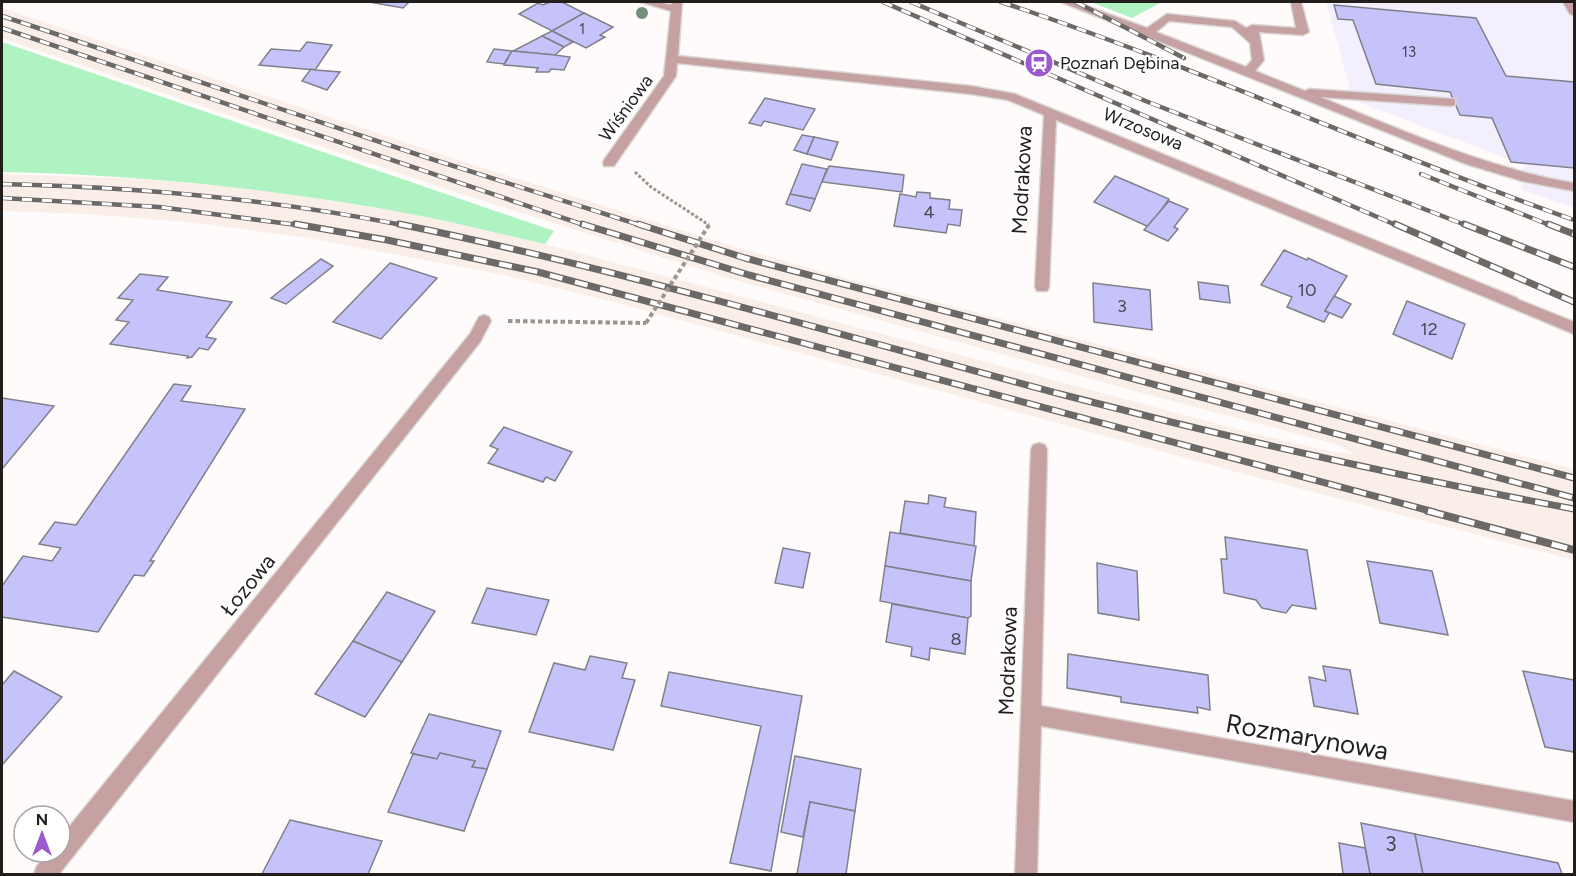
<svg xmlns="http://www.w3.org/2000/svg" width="1576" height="876" font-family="Figtree,sans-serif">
  <rect width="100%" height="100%" fill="#fefbfa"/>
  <polygon fill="#faeee8" points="2,8 471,164 722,243 826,273 1574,469 1574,560 1248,475 606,300 499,274 303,237 187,222 88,214 2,211 2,174 143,179 259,189 424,216 545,244 1248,432 1333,452 1355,454 1336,444 1142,393 728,278 446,189 2,38"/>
  <polygon fill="#f3effd" points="1326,2 1574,2 1574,208 1522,190 1524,165 1353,100"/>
  <g fill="#aff3c2">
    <polygon points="1091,2 1162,2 1132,18"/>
    <path d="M2 42 554 231 545 244C504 235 462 224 421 216 283 189 142 175 2 172Z"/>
  </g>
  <g fill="#c6c3fb" stroke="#80808a" stroke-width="1.5">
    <polygon points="369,2 409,2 403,8"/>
    <polygon points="550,2 562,2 584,13 552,31 519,14 538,3 543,5"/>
    <polygon points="1334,5 1476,18 1506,76 1574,82 1574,168 1511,162 1492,118 1460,115 1450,92 1376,84 1353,20 1338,19"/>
    <polygon points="584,13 613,27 600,35 605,37 586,48 552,31"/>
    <polygon points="552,31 573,42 564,47 542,36"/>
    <polygon points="542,36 564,47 555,55 513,51"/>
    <polygon points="307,42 332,45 315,70 259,65 271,49 300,51"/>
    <polygon points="494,49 512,51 504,64 487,62"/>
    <polygon points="512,51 555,55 570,57 564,70 551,69 549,72 536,72 538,68 504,65"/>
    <polygon points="311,69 315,70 340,72 327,90 302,81"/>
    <polygon points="765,98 815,109 803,130 764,121 761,126 749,123"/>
    <polygon points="802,135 814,137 807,154 794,150"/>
    <polygon points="814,137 838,142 831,160 807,154"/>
    <polygon points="802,164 827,169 815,199 790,194"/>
    <polygon points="829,166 904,175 902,192 822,182"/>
    <polygon points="1115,176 1169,199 1149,227 1094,202"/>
    <polygon points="917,192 930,193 930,198 950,200 949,209 962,210 960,226 948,224 946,233 894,226 900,194 916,197"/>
    <polygon points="790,194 815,199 810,211 786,204"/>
    <polygon points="1169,201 1188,209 1174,227 1178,229 1168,241 1144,230"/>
    <polygon points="1284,250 1307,260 1308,258 1347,276 1325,311 1329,313 1324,322 1287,307 1292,297 1261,285"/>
    <polygon points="321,259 333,266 286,304 271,298"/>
    <polygon points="390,263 437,278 381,339 333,322"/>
    <polygon points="140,274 168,277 157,290 232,302 206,337 216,339 208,350 199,348 192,357 187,358 188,356 110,344 129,322 116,320 133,300 118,298"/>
    <polygon points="1198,282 1228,286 1230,303 1200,299"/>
    <polygon points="1093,283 1150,290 1152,330 1094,322"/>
    <polygon points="1334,296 1351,304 1342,318 1325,311"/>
    <polygon points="1407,301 1465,324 1452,359 1393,334"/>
    <polygon points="174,384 191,386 181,401 245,409 150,561 154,561 144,576 134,575 98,632 2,617 2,586 23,556 52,561 61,548 39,544 55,522 76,525"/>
    <polygon points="2,398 54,406 3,468 2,467"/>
    <polygon points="504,427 572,452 555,481 546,477 543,482 488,463 498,449 490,446"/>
    <polygon points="929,495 946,498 944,507 976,512 974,546 900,533 905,501 928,504"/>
    <polygon points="890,532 976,546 971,581 885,566"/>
    <polygon points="1225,537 1307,550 1316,609 1292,605 1286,613 1262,608 1256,600 1224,593 1221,559 1227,559"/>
    <polygon points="783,548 810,553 803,588 775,583"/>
    <polygon points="1367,561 1432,571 1448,635 1380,623"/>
    <polygon points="1097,563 1137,571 1139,620 1098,613"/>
    <polygon points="885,566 971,581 971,616 968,618 880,601"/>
    <polygon points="487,588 549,600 536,635 472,623"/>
    <polygon points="387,592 435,611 402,662 353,641"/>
    <polygon points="892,604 968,618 965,654 930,648 929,660 911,656 912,647 886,642"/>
    <polygon points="353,641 402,662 365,717 315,694"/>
    <polygon points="1068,654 1208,675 1210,710 1197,707 1198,713 1121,702 1121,697 1067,688"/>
    <polygon points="590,656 627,663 622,678 635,680 613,750 529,732 554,663 585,670"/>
    <polygon points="1323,666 1350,670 1358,714 1314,706 1309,677 1326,681"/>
    <polygon points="14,671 62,697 2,765 2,685"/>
    <polygon points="1523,671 1574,680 1574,752 1545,747"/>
    <polygon points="669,672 802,696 771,871 730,863 761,726 661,706"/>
    <polygon points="429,714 501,731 487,769 472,767 475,761 440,753 437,759 411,753"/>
    <polygon points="440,753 475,761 472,767 487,769 464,831 388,812 413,754 437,759"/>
    <polygon points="795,756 861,769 855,811 810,802 803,837 781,832"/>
    <polygon points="810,802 855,811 846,874 797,874"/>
    <polygon points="290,820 382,841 368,874 262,874"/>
    <polygon points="1361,823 1415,834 1423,874 1370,874"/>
    <polygon points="1415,834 1558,863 1562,874 1423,874"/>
    <polygon points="1339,843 1365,848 1370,874 1343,874"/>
  </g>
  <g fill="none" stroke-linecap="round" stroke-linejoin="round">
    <g stroke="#dbd8d6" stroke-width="3">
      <g id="service">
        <path d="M1061 2H1075L1147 28 1167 14 1235 21 1246 28 1252 25 1296 28 1291 2H1301L1309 32 1303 35 1259 32 1264 60 1255 71 1305 91 1310 89 1455 99V105L1451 106 1320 97C1404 131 1486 168 1574 183V191L1522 181 1466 164ZM1169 21 1232 27 1250 43 1252 60 1246 67 1156 32Z"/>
        <polygon points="1563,2 1573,2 1574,15 1570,14"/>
        <polygon points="1512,297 1574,322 1574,334 1507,306 1505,302 1507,298"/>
      </g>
    </g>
    <g stroke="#dbd8d6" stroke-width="3">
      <g id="minor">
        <polygon points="641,2 658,2 671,5 672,2 682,2 678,56 971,86 1015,94 1517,298 1519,302 1517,306 1507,306 1056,120 1049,287 1047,291 1037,291 1035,287 1044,115 1008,100 971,94 677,63 676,76 614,166 604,166 603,163 604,160 664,76 671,11"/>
        <polygon points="484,315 489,317 491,321 480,342 59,874 34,874 37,866 49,852 60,852 60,838 470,334 479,317"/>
        <polygon points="1039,443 1045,445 1047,450 1041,706 1574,801 1574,822 1041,726 1037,874 1015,874 1031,450 1033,445"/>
      </g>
    </g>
    <polyline stroke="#989593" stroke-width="3" stroke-dasharray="3 2" stroke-linecap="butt" points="635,172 651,187 709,225"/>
    <polyline stroke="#989593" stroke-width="4" stroke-dasharray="4.5 3" stroke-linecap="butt" points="508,321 646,323"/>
    <use href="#service" fill="#c6a1a2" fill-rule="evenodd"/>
    <use href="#minor" fill="#c6a1a2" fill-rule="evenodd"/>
    <g stroke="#6b6866" stroke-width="4.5">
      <g id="rail-far2">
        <polyline points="883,2 1398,226"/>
        <polyline points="911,2 1148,102 1468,226"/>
        <path d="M1001 2C1195 66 1381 152 1574 220"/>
        <polyline points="1076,2 1184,58"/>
        <polyline points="2,16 422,156 643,226"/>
        <polyline points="2,28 587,226"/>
        <polyline points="1421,174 1552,226"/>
        <path d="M2 184C138 187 273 199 407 226"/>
        <polyline points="2,198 159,207 305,226"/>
      </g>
    </g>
    <g stroke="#6b6866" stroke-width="7">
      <g id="rail-far1">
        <polyline points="295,224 387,240 538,272 1434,512"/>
        <path d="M399 224C624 270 843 336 1064 395 1233 439 1402 477 1574 509"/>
        <polyline points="582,224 749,275 1574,498"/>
        <polyline points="638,224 745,258 1574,478"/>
        <polyline points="1395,224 1574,302"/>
        <polyline points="1464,224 1574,267"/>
        <polyline points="1548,224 1574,234"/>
      </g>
    </g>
    <g stroke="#6b6866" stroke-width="8">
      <polyline id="rail" points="1428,511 1574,550"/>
    </g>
    <use href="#rail-far2" stroke="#fff" stroke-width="3" stroke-dasharray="10" stroke-linecap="butt"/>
    <use href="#rail-far1" stroke="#fff" stroke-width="4.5" stroke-dasharray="13" stroke-linecap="butt"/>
    <use href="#rail" stroke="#fff" stroke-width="5" stroke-dasharray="16" stroke-linecap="butt"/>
    <polyline stroke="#989593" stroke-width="4" stroke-dasharray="4.5 3" stroke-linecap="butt" points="646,323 709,225"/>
  </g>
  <circle fill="#728f7e" cx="642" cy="13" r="6"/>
  <defs>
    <g id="station-disc" transform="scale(1.5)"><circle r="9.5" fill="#9c5acf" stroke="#fff"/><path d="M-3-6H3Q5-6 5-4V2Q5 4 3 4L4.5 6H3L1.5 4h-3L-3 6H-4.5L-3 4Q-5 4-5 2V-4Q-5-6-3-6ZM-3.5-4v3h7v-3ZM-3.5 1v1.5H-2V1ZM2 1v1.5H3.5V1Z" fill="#fff"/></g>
  </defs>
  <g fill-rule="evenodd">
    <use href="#station-disc" x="1039" y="63"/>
  </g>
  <g text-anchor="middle" stroke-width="4.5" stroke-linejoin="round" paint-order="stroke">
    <g font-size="15" fill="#4b4754">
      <text x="582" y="34">1</text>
      <text x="1409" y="57">13</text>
    </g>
    <g font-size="18" fill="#221e1c" stroke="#fff" text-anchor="start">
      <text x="1060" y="69">Poznań Dębina</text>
    </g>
    <g font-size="18" fill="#221e1c" stroke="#fff">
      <text transform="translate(626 108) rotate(-54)" y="6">Wiśniowa</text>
      <text transform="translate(1143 129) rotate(22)" y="6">Wrzosowa</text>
    </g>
    <g font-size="18" fill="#4b4754">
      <text x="929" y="218">4</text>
      <text x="1307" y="296">10</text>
      <text x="1122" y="312">3</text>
      <text x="1429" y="335">12</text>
      <text x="956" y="645">8</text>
    </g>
    <g font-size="21" fill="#221e1c" stroke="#fff">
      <text transform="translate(1022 180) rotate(-87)" y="7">Modrakowa</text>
      <text transform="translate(248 585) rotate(-51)" y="7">Łozowa</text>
      <text transform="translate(1008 661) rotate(-88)" y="7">Modrakowa</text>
    </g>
    <g font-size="21" fill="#4b4754">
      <text x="1391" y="851">3</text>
    </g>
    <g font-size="26" fill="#221e1c" stroke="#fff">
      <text transform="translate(1307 737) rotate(10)" y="9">Rozmarynowa</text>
    </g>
  </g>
  <rect width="1576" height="876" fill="none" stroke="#221e1c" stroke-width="6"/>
  <g transform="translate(42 834)"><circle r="28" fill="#ffffff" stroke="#a7a5a4" stroke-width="1.5"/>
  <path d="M0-4.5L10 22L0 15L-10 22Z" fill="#9c5acf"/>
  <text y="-9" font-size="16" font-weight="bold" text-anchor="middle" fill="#221e1c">N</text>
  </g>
</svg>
